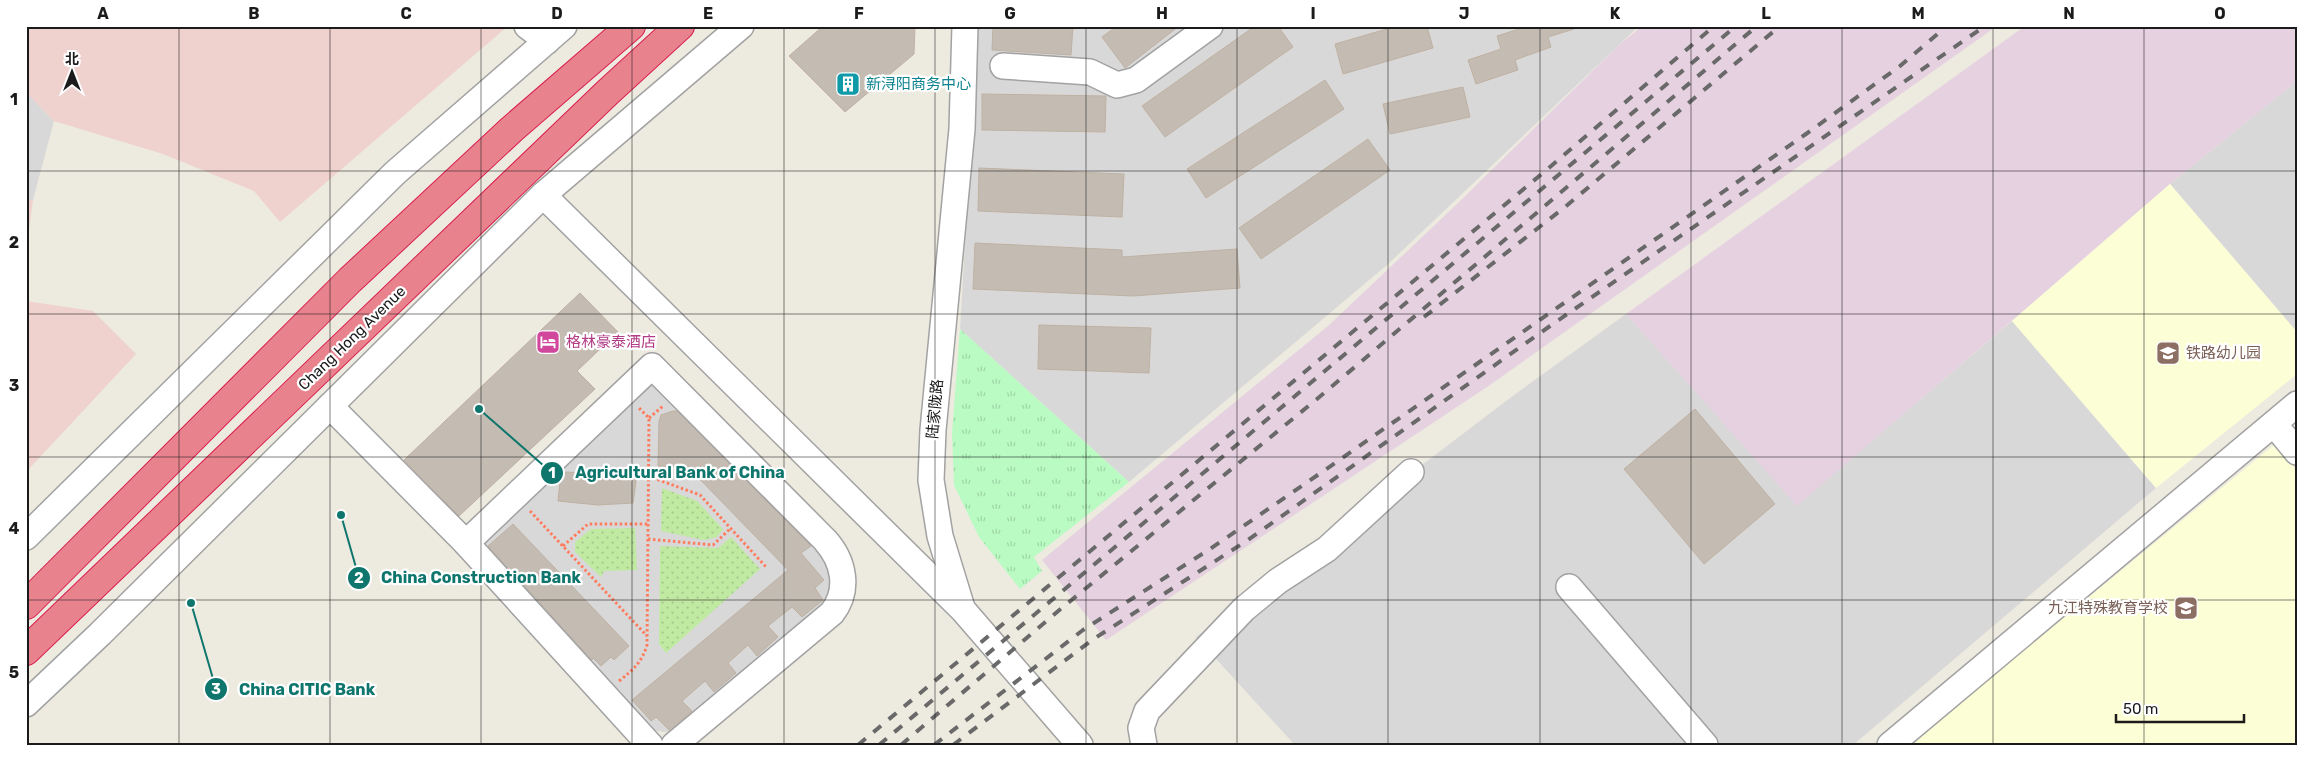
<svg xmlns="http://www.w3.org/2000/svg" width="2323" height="771" font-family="Rubik,'Noto Sans SC',sans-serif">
  <defs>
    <pattern id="grass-dots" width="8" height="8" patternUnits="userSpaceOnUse" patternTransform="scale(1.25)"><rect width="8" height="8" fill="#c0eaa2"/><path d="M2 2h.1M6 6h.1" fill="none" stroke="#a4c88b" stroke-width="1.8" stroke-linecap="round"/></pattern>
    <pattern id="park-tufts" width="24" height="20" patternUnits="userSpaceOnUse" patternTransform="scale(1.25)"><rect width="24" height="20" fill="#b9fbc3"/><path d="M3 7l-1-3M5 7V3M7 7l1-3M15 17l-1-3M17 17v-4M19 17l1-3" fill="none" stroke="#9ed7a7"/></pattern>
  </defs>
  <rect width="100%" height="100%" fill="#edeadf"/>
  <g fill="#d9d8d8">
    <polygon points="978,26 1639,26 1387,265 1129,482 960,329"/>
    <polygon points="2297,81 2297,332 2170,184"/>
    <polygon points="26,92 54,121 33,200 26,200"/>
    <polygon points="1626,314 1797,505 2012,321 2156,488 1853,745 1295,745 1196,637 1510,398"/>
    <polygon points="653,371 824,550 836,575 828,603 677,731 663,732 648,729 471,543"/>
  </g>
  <g fill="#efd1cd">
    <polygon points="26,26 508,26 280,222 254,191 163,154 54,121 26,92"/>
    <polygon points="26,200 33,200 26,251"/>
    <polygon points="26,301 93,311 136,354 26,472"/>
  </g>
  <g fill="#e6d1e1">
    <polygon points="1642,26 1997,26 1487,387 1106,640 1042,560 1328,326 1456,205 1618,46"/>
    <polygon points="2025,26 2297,26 2297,81 2170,184 1797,506 1626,314"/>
  </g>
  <g fill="#fcffd6">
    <polygon points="2170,184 2297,332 2297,374 2156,488 2012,321"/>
    <polygon points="2275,444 2297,471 2297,745 1909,745"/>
  </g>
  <g fill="url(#grass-dots)">
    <polygon points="662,488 697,501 723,529 717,537 704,540 661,531"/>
    <polygon points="635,528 637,570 604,571 601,577 575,552 575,542 591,529"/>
    <polygon points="731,537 760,569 666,653 659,644 660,546 718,548"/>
  </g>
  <polygon fill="url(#park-tufts)" points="960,329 1129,482 1034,557 1042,571 1020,589 979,537 954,485 952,433"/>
  <g fill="#c4bcb3" stroke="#bfb1a2">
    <polygon points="823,26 915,26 914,54 845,112 789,56"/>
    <polygon points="993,26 1073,26 1071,55 992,50"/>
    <polygon points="1117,26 1179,26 1125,68 1102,37"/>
    <polygon points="1255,26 1278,26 1293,47 1165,137 1142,106"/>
    <polygon points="1397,26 1427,26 1433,48 1343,74 1335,44"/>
    <polygon points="1528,26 1574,26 1574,29 1548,37 1551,47 1515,60 1518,70 1476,84 1468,60 1501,49 1497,36"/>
    <polygon points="1325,80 1344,109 1206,198 1187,169"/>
    <polygon points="1463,87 1470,117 1390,134 1383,104"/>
    <polygon points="982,94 1106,96 1105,132 982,130"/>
    <polygon points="1368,139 1390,170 1261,259 1239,228"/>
    <polygon points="979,168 1124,174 1122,217 978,211"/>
    <polygon points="975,243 1122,250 1122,257 1237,249 1240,288 1133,296 973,289"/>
    <polygon points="580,293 618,332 577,371 595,389 459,516 404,460"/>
    <polygon points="1039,325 1151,328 1149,373 1038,369"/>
    <polygon points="1695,409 1775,504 1704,564 1624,469"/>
    <polygon points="673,411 677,411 811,546 801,553 824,580 815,588 823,600 802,617 792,607 768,626 778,637 757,656 748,645 728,663 736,673 714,692 705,681 682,701 692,711 669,730 656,717 651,721 632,700 788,570 688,467 658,466 659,421 661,415"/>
    <polygon points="561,472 637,474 633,503 598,505 558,501"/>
    <polygon points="513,524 629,646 614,660 611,657 601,666 593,658 592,660 488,546"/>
  </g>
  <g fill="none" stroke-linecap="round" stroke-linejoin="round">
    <g stroke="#a2a2a2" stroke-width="28">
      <g id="minor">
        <polyline points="527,26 547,41"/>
        <polyline points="1003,66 1090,72 1117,85 1136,80 1210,26"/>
        <polyline points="543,195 963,610 1080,745"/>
        <polyline points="330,406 466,543 650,745"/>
        <polyline points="2274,424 2297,452"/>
        <polyline points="26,537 395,173 564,26"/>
        <path d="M466 543 652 366 825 540C844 561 850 590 832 613L674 745"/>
        <polyline points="1569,587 1705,745"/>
        <polyline points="962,608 940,536 931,480 933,430 962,129 965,26"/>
        <polyline points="26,704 100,634 543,195 741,26"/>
        <polyline points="1144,745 1141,728 1147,711 1244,609 1278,581 1327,549 1411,472"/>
        <polyline points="1890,745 2297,404"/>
      </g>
    </g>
    <g stroke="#da1e4f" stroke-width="30">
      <g id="highway">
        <polyline points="26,605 350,280 512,129 631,26"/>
        <polyline points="26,651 608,92 680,26"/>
      </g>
    </g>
    <g stroke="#fe7d5f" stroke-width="3" stroke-dasharray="2.5 2.5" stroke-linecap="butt">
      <polyline points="649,418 663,406"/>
      <polyline points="648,476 700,495 767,568"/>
      <polyline points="530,511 647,636"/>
      <polyline points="648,539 713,545 730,529"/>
      <polyline points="563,546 588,524 648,524"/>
      <path d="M619 681C633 670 642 662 647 645L649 418 638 407"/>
    </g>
    <use href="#minor" stroke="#fff" stroke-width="25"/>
    <use href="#highway" stroke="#e8838e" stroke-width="28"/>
    <g stroke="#696969" stroke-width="4" stroke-dasharray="10 10" stroke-linecap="butt">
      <polyline points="1424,317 1565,207 1780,26"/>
      <polyline points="858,745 1550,167 1714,26"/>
      <polyline points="879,745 1736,26"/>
      <polyline points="901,745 1063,607 1317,399 1757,26"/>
      <polyline points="934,745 1083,630 1210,549 1325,470 1806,134 1900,66 1947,26"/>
      <polyline points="953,745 1092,640 1248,540 1550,326 1985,26"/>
    </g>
  </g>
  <path fill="none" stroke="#1b1b1b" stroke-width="1" stroke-opacity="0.55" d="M179 26V745M330 26V745M481 26V745M632 26V745M784 26V745M935 26V745M1086 26V745M1237 26V745M1388 26V745M1540 26V745M1691 26V745M1842 26V745M1993 26V745M2144 26V745M26 171H2297M26 314H2297M26 457H2297M26 600H2297"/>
  <defs>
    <g id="building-square" transform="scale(1.25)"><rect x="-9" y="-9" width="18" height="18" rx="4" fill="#0f9aa8" stroke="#fff"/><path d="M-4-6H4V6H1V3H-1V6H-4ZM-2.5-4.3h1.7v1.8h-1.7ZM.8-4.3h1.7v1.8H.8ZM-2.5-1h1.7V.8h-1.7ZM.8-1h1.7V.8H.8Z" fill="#fff"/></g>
    <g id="hotel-square" transform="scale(1.25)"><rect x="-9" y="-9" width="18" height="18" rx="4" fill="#d1479c" stroke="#fff"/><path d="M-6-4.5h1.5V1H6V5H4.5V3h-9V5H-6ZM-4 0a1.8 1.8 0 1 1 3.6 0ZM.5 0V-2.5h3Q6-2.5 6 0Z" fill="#fff"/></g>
    <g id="school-square" transform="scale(1.25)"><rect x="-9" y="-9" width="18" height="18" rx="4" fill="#8d6e63" stroke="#fff"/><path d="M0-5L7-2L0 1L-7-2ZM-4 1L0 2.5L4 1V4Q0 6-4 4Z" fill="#fff"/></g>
  </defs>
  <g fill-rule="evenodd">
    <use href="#building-square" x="848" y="84"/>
    <use href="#hotel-square" x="548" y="342"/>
    <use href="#school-square" x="2168" y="353"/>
    <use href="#school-square" x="2186" y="608"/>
  </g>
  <g text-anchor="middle" stroke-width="4.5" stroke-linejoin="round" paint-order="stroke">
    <g font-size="15" fill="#0d838f" stroke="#fff" text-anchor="start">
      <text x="866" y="89">新浔阳商务中心</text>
    </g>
    <g font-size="15" fill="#1b1b1b" stroke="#fff">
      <text transform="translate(352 338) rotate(-44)" y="5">Chang Hong Avenue</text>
      <text transform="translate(935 409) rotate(-85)" y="5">陆家陇路</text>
    </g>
    <g font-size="15" fill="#b23c85" stroke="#fff" text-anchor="start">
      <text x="566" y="347">格林豪泰酒店</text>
    </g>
    <g font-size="15" fill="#785e54" stroke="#fff" text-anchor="start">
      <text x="2186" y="358">铁路幼儿园</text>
      <text x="2168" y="613" text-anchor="end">九江特殊教育学校</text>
    </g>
  </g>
  <path fill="none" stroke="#0f766e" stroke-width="2" d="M479 409L552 473M341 515L359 578M191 603L216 689"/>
  <g fill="#0f766e" stroke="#fff" stroke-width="2">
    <circle cx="479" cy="409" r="5"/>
    <circle cx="341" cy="515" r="5"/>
    <circle cx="191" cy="603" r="5"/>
    <circle cx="552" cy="473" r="12"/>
    <circle cx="359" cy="578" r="12"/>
    <circle cx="216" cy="689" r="12"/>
  </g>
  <g font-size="15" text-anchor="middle" font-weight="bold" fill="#fff">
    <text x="552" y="478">1</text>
    <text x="359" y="583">2</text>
    <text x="216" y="694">3</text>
  </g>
  <g font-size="16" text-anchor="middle" font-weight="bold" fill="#0f766e" stroke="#fff" stroke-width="4.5" stroke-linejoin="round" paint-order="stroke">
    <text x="680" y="478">Agricultural Bank of China</text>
    <text x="481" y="583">China Construction Bank</text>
    <text x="307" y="695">China CITIC Bank</text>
  </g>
  <rect width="2323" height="771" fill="none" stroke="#ffffff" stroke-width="55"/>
  <g transform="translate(72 72)" stroke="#ffffff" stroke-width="4" paint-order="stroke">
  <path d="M0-4L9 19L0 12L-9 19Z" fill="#1b1b1b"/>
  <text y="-8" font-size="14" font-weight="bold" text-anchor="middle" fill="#1b1b1b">北</text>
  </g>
  <path d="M2116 714v8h128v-8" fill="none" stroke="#1b1b1b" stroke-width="2.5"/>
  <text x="2123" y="714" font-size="15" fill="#1b1b1b" stroke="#ffffff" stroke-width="4" paint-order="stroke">50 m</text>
  <rect x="28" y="28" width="2268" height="716" fill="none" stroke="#1b1b1b" stroke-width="2"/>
  <g font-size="16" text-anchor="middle" font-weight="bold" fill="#1b1b1b">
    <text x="103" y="19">A</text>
    <text x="254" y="19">B</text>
    <text x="406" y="19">C</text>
    <text x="557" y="19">D</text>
    <text x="708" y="19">E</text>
    <text x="859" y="19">F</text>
    <text x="1010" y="19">G</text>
    <text x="1162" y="19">H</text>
    <text x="1313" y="19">I</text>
    <text x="1464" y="19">J</text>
    <text x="1615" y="19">K</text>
    <text x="1766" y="19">L</text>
    <text x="1918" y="19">M</text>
    <text x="2069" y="19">N</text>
    <text x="2220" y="19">O</text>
    <text x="14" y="105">1</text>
    <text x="14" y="248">2</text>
    <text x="14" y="391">3</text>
    <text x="14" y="534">4</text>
    <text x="14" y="678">5</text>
  </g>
</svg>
